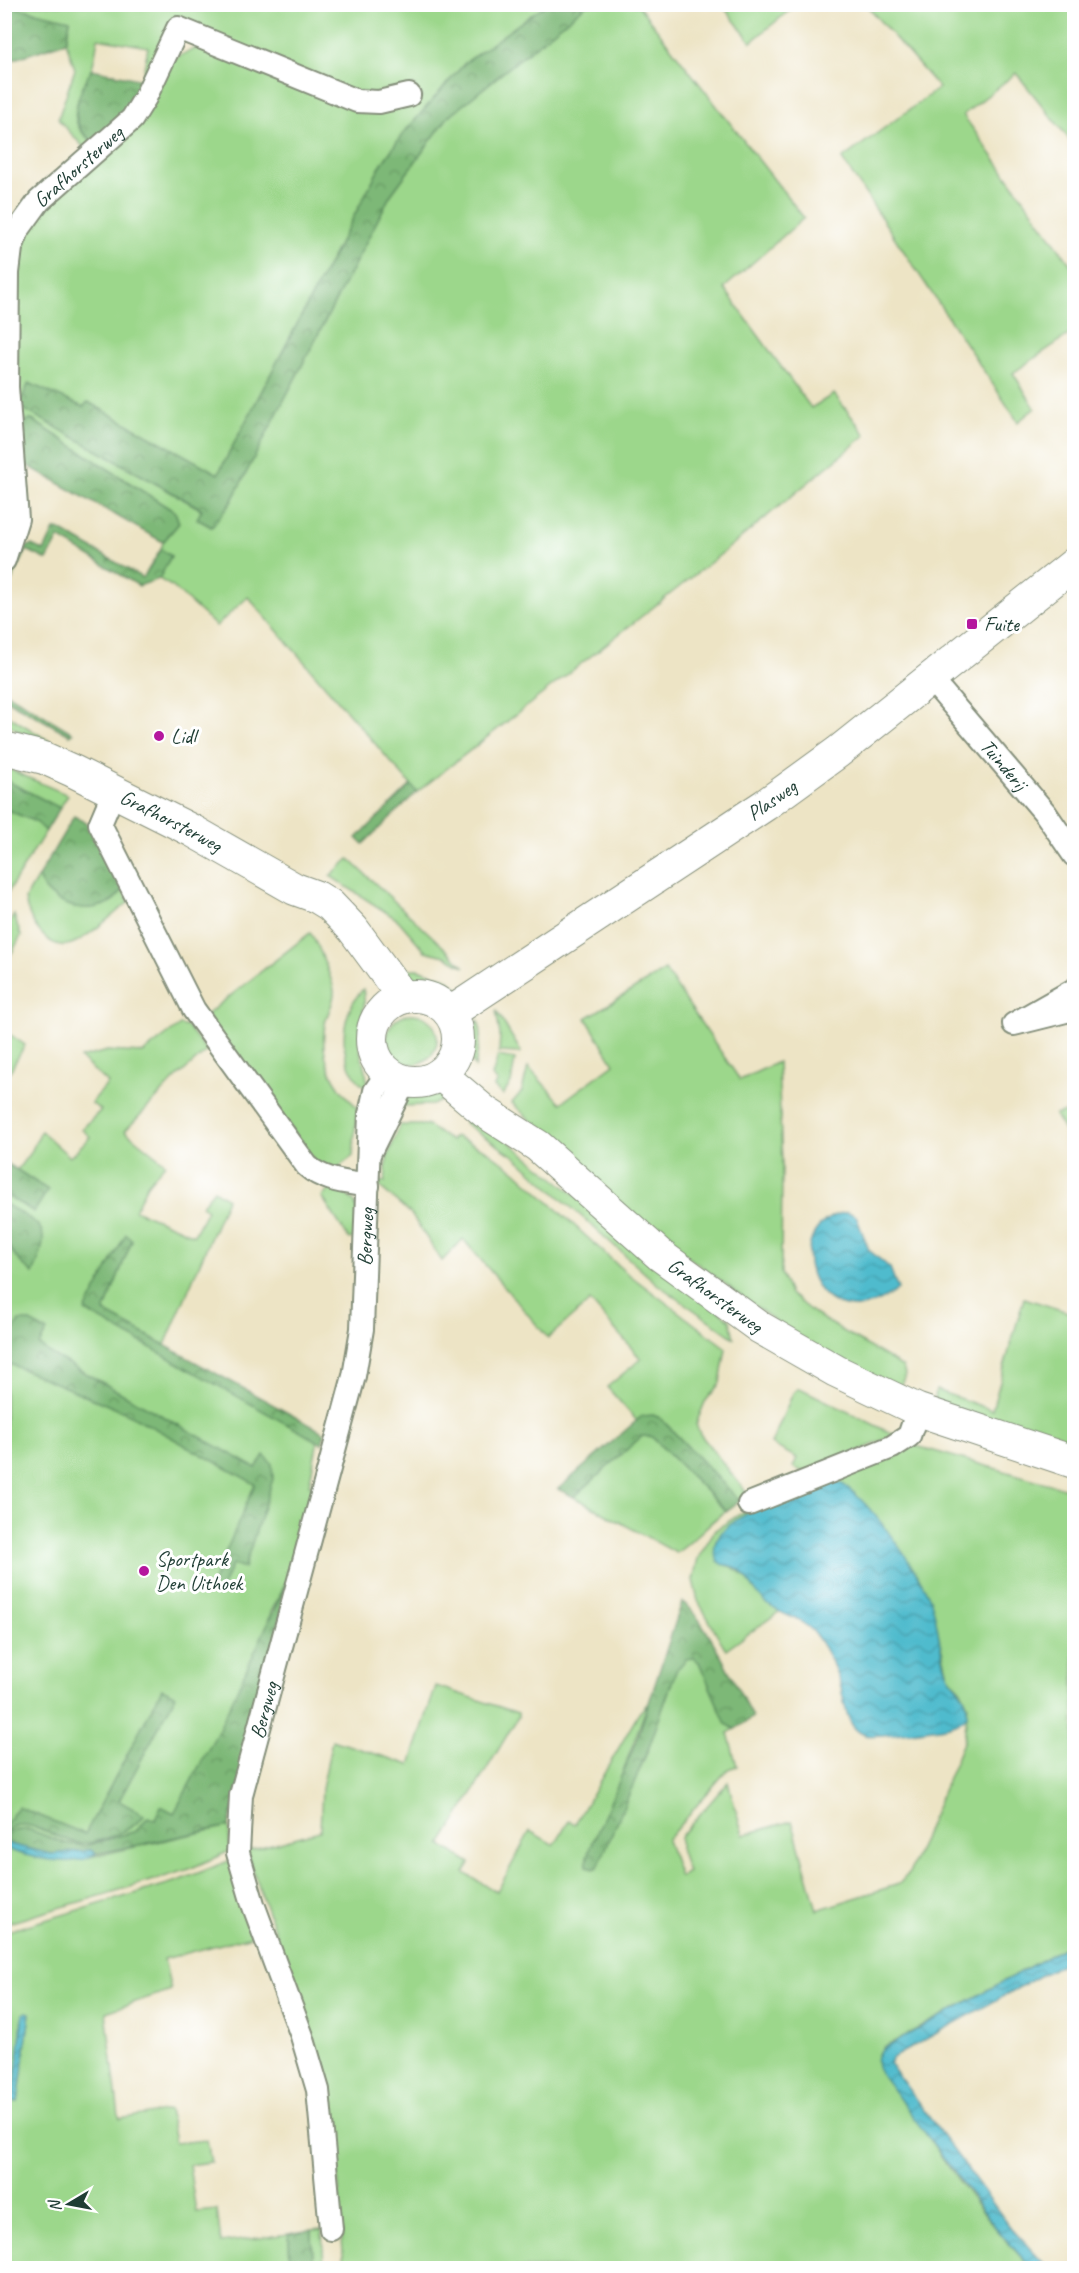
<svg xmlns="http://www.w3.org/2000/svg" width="1079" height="2273" font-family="Caveat,sans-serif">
  <defs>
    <pattern id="forest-crowns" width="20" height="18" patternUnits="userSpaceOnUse" patternTransform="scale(1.5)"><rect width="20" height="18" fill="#7db877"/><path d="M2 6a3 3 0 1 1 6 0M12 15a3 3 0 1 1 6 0" fill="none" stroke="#669762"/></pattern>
    <pattern id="water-waves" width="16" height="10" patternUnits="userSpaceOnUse" patternTransform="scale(1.5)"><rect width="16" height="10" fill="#50bbcd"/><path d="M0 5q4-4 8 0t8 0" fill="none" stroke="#4299a7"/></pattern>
  </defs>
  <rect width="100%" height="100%" fill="#fff"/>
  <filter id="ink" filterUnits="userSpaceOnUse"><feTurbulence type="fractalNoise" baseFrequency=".0167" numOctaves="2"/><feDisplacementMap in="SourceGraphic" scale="12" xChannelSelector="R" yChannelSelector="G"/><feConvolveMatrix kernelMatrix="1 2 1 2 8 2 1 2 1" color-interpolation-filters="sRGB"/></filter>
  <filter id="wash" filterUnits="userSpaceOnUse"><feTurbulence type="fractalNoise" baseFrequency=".008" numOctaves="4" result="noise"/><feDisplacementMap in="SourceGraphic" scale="24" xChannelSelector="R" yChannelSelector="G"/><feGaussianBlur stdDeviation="1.35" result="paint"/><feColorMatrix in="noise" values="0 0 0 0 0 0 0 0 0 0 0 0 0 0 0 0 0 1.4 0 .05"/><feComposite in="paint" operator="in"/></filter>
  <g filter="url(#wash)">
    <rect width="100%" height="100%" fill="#ede4c5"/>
    <g fill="#9cd78b" stroke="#5e8a60" stroke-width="1.5">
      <path d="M5 5H545L465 63 402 135 381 165 218 474 88 402 83 407 29 384 19 406 202 510 197 519 211 527 231 502 390 196 448 117 586 5H638L804 218 724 288 811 408 834 394 866 435 715 559 417 792 248 597 216 626 173 587 159 579 171 556 161 549 163 542 179 523 175 512 32 420 19 422C18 377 10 270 28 233 42 205 73 184 96 164L93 160 135 126 142 117 168 61 203 45 361 107 388 109 422 97 413 85C384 98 372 95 343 89L174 20 145 83 142 80 148 47 98 38C96 48 95 61 91 70 80 97 60 123 96 143L86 150 58 119 75 69 66 42 70 20Z"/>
      <polygon points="722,5 796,5 751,42"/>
      <polygon points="866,5 1074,5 1074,145 1016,73 963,115 1074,269 1074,331 1013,373 1035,408 1018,422 842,159 939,88"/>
      <polygon points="4,713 59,747 57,752 5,723"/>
      <polygon points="4,767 68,795 60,808 5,780"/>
      <polygon points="5,809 36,822 46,831 5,897"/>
      <polygon points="349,859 465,967 445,956 425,951 398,920 330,876"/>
      <path d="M38 877C50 910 104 921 123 889L129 902C112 915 95 932 76 942 50 956 28 921 25 899Z"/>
      <polygon points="14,915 21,936 5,965 5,930"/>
      <path d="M310 933C316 938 335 986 334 993 334 1003 327 1013 325 1024 319 1056 333 1086 357 1107L353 1156 340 1166V1170L316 1163 206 1015Z"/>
      <path d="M417 969 446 978 460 990C437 993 413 987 398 970Z"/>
      <polygon points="665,970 740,1080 778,1062 782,1165 781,1273 790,1294 816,1315 903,1367 905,1375 899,1390 808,1345 634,1217 512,1103 522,1091 528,1067 561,1103 614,1064 586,1018"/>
      <path d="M363 989C367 1006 360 1019 359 1036 358 1054 368 1071 368 1089 336 1068 338 1014 363 989Z"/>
      <polygon points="496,1010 521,1052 520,1053 499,1052 500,1035"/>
      <circle cx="412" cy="1039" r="25"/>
      <path d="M478 1020 481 1032 475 1067C464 1051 468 1036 478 1020Z"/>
      <polygon points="180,1025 188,1027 207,1051 176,1078 125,1131 165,1163 147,1185 135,1210 194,1235 207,1210 201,1206 214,1190 227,1199 165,1345 104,1312 132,1240 94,1310 319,1435 309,1485 313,1486 292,1571 271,1612 259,1651 170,1833 69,1856 95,1856 229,1826 230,1851 187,1870 5,1924 5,1166 37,1183 17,1170 32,1150 41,1131 70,1157 90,1137 82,1129 101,1110 91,1103 108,1083 80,1058 107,1051 143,1053"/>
      <polygon points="5,1031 25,1045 5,1080"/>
      <polygon points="498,1056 515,1059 511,1083 503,1095 494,1087 498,1082 492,1076"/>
      <polygon points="421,1090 436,1090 450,1097 432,1105 400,1106 405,1099"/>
      <polygon points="1074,1110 1074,1147 1055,1115"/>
      <polygon points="471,1111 730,1320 734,1338 657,1284 515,1157 464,1123"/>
      <path d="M400 1125H427L451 1141 455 1136 487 1151 515 1171 623 1270 726 1348 720 1383 705 1402 696 1424 700 1434 750 1497 740 1501 660 1418C651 1414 644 1415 637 1421L607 1387 641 1359 590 1301 548 1338 463 1239 442 1261 411 1214 379 1186 378 1181 385 1182 387 1158Z"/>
      <path d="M329 1189C361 1196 358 1208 358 1237L349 1239 322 1197Z"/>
      <polygon points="1024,1298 1074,1314 1074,1451 935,1400 936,1390 992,1410"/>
      <polygon points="797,1389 802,1389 895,1435 807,1474 793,1467 797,1458 771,1444 793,1393"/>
      <path d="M642 1436 652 1437 726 1511C707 1523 695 1541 676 1553L574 1497Z"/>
      <path d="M913 1445 1074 1491V1942L884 2047 878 2054C917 2127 974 2208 1031 2268H344L334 2115 318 2052 246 1851 320 1831 322 1789 332 1740 410 1765 436 1686 518 1713V1717L441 1845 470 1863 464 1873 497 1892 530 1831 554 1845 569 1821 575 1824 639 1713 648 1703 614 1796 595 1869 648 1750 676 1670 686 1658H693L699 1662 726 1723 735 1729 728 1733 737 1766 728 1769 667 1840 680 1877 688 1872 680 1848V1837L728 1782 743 1835 792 1821 817 1910 899 1884 909 1873 964 1740 968 1705 962 1692 948 1675 931 1603 918 1576 890 1536 726 1565C749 1571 758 1600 780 1611L726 1650 698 1601 693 1580 698 1558 715 1530 748 1509Z"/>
      <polygon points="231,1860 252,1936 164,1959 171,1990 106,2012 119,2116 120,2119 169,2110 175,2143 207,2140 211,2162 189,2165 196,2212 217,2210 221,2243 289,2234 290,2268 5,2268 5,2099 18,2102 30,2014 23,2014 14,2095 5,2092 4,1932 178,1881"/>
      <polygon points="322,2229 324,2268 313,2268 312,2230"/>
    </g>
    <g fill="url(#forest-crowns)" stroke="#4e7a56" stroke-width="1.5">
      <polygon points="5,5 70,20 66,42 5,62"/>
      <polygon points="545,5 586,5 448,117 390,196 231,502 212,527 197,519 202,509 18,406 29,383 83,407 88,402 218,474 381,165 402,135 465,63"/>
      <path d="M92 69 142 80 136 103 96 143C64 125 77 95 92 69Z"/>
      <polygon points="32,420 175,512 179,523 163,542 23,463 19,422"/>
      <path d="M58 529 143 578 161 549 171 556 159 579 139 586 59 538 47 560 27 550 5 594C5 573 7 550 32 545L44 551 54 530Z"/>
      <polygon points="5,692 73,733 70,735 5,699"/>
      <polygon points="5,780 60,808 46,831 36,822 5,809"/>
      <polygon points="411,785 417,792 363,844 357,838"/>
      <path d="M74 816 93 827 123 889C104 921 50 910 38 877Z"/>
      <polygon points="5,1162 48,1190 34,1212 5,1195"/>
      <path d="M5 1204C45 1227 52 1227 33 1274 4 1248 4 1242 5 1204Z"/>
      <polygon points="126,1234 132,1240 104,1312 325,1433 322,1444 85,1311"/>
      <polygon points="19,1321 28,1321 47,1331 39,1345 51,1354 256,1468 264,1455 272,1464 273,1479 244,1568 232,1564 219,1597 209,1591 255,1484 129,1414 10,1364 5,1376 5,1345"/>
      <polygon points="653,1415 660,1418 740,1501 726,1511 652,1437 642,1436 574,1497 558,1489 642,1416"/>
      <polygon points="292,1571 229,1826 96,1854 91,1850 51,1854 5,1843 11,1831 28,1829 65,1843 85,1846 136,1831 148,1817 155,1820 161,1806 174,1813 218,1731"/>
      <path d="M682 1602C703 1613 739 1693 753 1717L735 1729 726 1724 699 1662 693 1658 686 1659 676 1671 648 1750 598 1867 592 1869 587 1866V1856L636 1742Z"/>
      <path d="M162 1689 176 1695 119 1801 144 1815C135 1830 96 1845 78 1843 57 1841 20 1810 5 1834V1825L18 1807 85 1834Z"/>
      <polygon points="312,2230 313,2268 290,2268 289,2234"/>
    </g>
    <g fill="url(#water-waves)" stroke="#387c80" stroke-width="1.5">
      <path d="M848 1212 856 1216 869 1250 890 1268 898 1289C817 1354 771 1224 848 1212Z"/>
      <path d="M836 1481C864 1491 922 1575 932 1604 939 1626 939 1650 947 1672 955 1692 969 1691 967 1716 963 1719 960 1722 956 1724 945 1728 875 1738 865 1735 845 1728 845 1701 840 1684 835 1667 826 1649 816 1635 804 1618 781 1616 766 1603 755 1594 749 1577 737 1568 730 1564 721 1568 717 1559 696 1518 811 1490 836 1481Z"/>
      <path d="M5 1843 51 1854 91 1850 96 1854C75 1869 26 1857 5 1848Z"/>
      <path d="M1074 1942V1957L892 2058 889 2063 1011 2228 1048 2268H1031L996 2228 878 2070C874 2060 877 2054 884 2048Z"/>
      <polygon points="27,2012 30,2013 18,2102 5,2099 5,2092 14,2094 23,2014"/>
    </g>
  </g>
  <g filter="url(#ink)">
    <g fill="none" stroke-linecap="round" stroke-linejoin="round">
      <g stroke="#86907c" stroke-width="26">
        <g id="street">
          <path id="s1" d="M4 560 17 519 7 387 8 273 11 248 18 230 39 201 132 119 145 98 178 28 357 101 379 102 409 95"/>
          <path id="s2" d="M930 678 1046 814 1074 855"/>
          <path d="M114 791 100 824 194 1010 307 1166C324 1181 346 1182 368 1186"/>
          <polyline points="1074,990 1014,1024 1074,1009"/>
          <polyline points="370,1152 405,1081"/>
          <polyline points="749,1504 892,1447 909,1436 918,1410"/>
          <path id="s3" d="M331 2229 318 2090 302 2036 253 1904 238 1853 241 1795 354 1376 362 1329 370 1114 375 1091 388 1072"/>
        </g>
      </g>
      <g stroke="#86907c" stroke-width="34">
        <g id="secondary">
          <path id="s4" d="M4 748 44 758 73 771 193 831 295 889 317 897 330 905 353 929 403 997"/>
          <circle cx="415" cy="1039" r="43"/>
          <path id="s5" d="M450 1013 765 805 838 752 1074 564"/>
          <path id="s6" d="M440 1074 485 1112 538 1146 660 1255 759 1327 836 1371 918 1410 1074 1462"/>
        </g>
      </g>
      <use href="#street" stroke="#fff" stroke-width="22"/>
      <use href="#secondary" stroke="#fff" stroke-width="32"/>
    </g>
  </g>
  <g fill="#b5179e" stroke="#fff" stroke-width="2">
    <rect x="966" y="618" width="12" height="12" rx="3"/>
    <circle cx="159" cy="736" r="6"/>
    <circle cx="144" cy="1571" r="6"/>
  </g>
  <g text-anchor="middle" stroke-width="6" stroke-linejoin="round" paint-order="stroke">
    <g font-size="21" fill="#1f3d34" stroke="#fff">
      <text dy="7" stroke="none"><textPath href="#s1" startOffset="422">Grafhorsterweg</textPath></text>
      <text dy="7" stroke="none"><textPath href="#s2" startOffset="114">Tuinderij</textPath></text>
      <text dy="7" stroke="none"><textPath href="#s5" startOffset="386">Plasweg</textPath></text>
      <text dy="7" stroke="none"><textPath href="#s4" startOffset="183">Grafhorsterweg</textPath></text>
      <text dy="7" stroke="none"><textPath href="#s3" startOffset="1022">Bergweg</textPath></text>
      <text dy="7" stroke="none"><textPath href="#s6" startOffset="354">Grafhorsterweg</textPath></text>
      <text dy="7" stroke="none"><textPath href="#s3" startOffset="536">Bergweg</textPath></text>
    </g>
    <g font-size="21" fill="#1f3d34" stroke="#fff" text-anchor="start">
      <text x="984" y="631">Fuite</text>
      <text x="171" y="743">Lidl</text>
      <text x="156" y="1566">Sportpark<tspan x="156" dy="24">Den Uithoek</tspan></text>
    </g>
  </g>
  <rect width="1079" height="2273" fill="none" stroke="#fff" stroke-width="24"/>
  <g transform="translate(69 2204) rotate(260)" stroke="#ffffff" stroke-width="4.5" paint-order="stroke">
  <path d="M0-4.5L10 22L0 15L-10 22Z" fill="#1f3d34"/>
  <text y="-9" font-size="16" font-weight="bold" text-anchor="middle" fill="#1f3d34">N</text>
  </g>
</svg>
